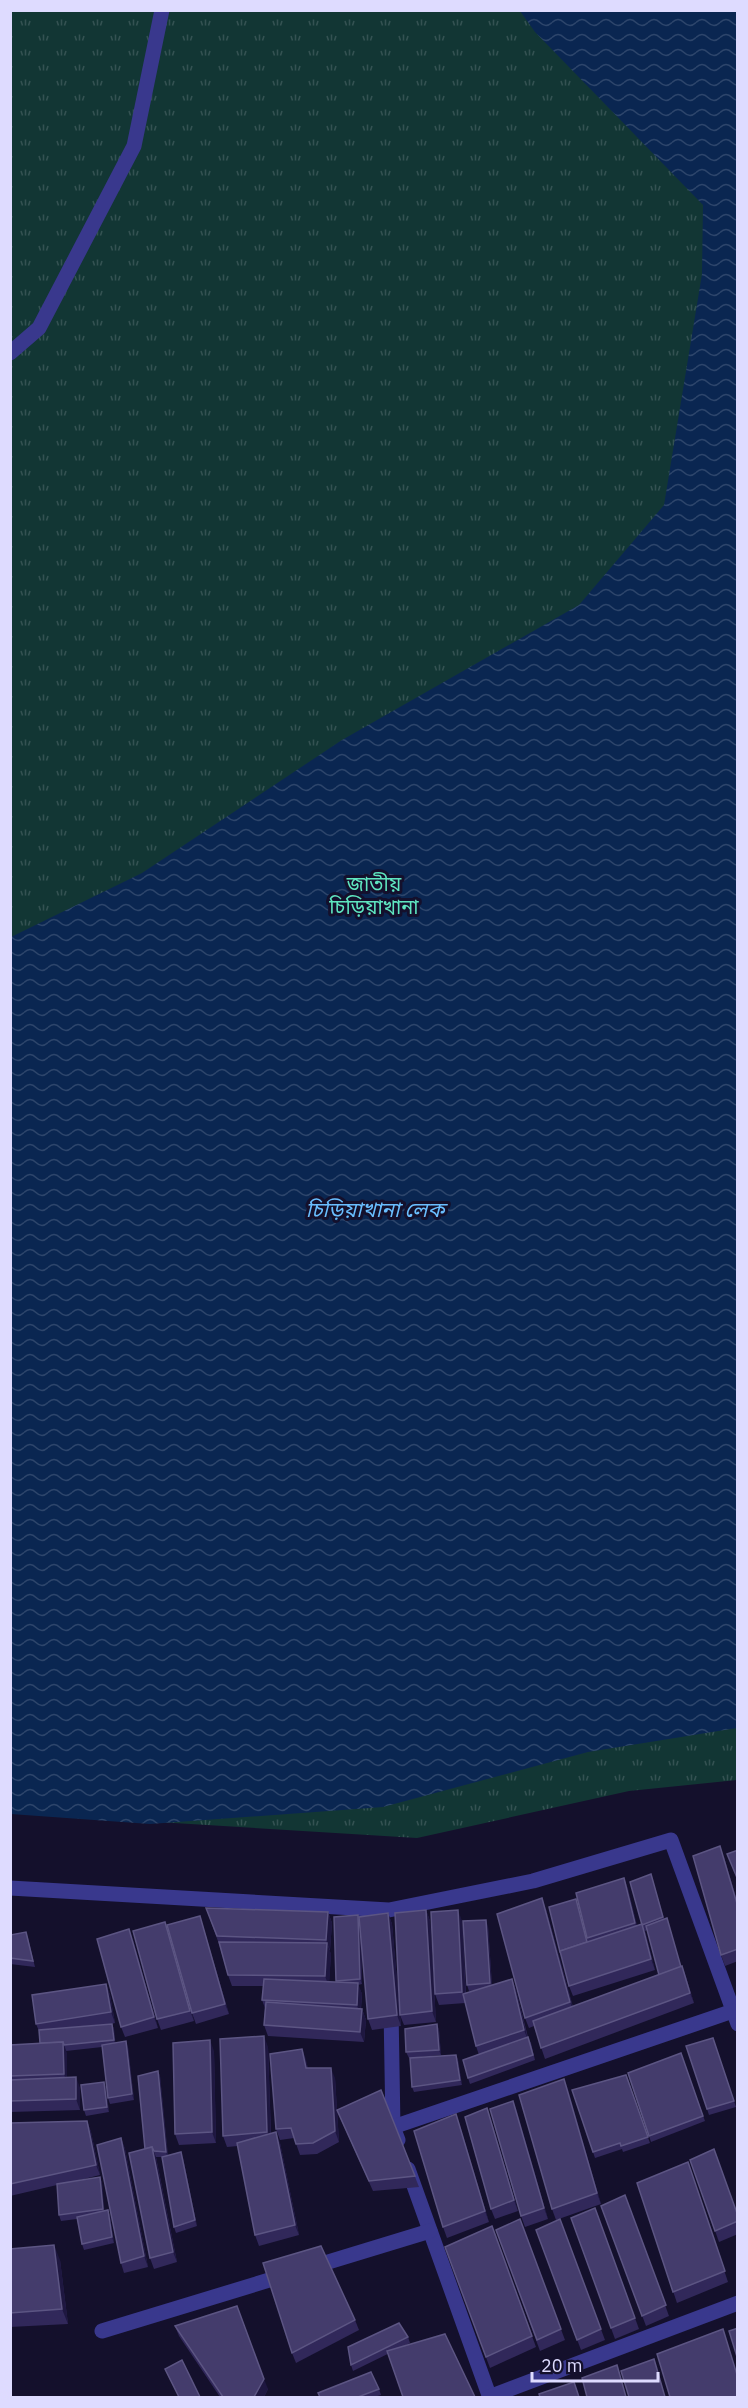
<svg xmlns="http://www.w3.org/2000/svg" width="748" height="2408" font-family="'IBM Plex Sans','Noto Sans Bengali',sans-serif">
  <defs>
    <pattern id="grass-tufts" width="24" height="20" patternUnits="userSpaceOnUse" patternTransform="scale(1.5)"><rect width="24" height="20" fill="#123634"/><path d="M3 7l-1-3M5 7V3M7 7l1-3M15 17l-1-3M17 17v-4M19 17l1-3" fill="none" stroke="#345252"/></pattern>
    <pattern id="water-waves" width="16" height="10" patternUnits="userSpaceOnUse" patternTransform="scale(1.5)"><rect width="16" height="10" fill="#0a2651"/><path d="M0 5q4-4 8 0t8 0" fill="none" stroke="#2d456b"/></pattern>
  </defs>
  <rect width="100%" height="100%" fill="#14102c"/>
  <polygon fill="url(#grass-tufts)" points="10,11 737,11 737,1780 629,1791 417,1838 11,1813"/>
  <polygon fill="url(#water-waves)" points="520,11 737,11 737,1728 588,1752 383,1807 150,1824 11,1814 11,937 142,873 342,740 579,605 664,505 702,274 703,205 535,32"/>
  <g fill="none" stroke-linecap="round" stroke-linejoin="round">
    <g stroke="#39388d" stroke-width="15">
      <polyline points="10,353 39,328 134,146 162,10"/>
      <polyline points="10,1888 389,1910 533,1881 671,1840 738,2024"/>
      <polyline points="391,2009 393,2127 398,2140"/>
      <polyline points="393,2127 733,2011"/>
      <polyline points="408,2169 490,2398"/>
      <polyline points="102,2331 430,2231"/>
      <polyline points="489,2397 738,2303"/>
    </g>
  </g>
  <g fill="#31285a">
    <polygon points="724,1857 738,1904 738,1961 725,1966 721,1955"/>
    <polygon points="651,1874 664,1919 681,1966 682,1966 686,1977 694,2003 545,2059 534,2026 529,2028 525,2018 546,1909 573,2007 659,1975 647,1930 645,1931 655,1970 573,1996 569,1986 562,1958 560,1952 578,1905 587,1942 587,1938 624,1878 628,1889 637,1926 642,1924"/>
    <polygon points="206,1908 328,1912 332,1923 330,1950 329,1950 331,1954 329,1982 336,1982 336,1981 358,1915 360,1919 388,1913 392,1924 401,2026 372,2030 368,2019 361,1931 362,1984 358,1985 362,1994 361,2009 362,2009 366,2020 364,2042 268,2036 264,2025 265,2008 262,2000 264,1986 232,1986 228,1975 219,1944"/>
    <polygon points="426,1910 430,1921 436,2022 404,2025 400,2015"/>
    <polygon points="462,1921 466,1994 478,1990 469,1991 467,1985 488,1926 492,1985 512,1979 516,1990 528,2037 531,2043 535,2060 470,2084 468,2078 479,2055 476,2046 465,2003 439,2005 435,1994"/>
    <polygon points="203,1926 229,2014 196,2024 192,2013"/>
    <polygon points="26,1932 28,1938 35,1967 10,1964 10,1935"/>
    <polygon points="169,1933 194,2021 161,2030 157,2019"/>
    <polygon points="133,1940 158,2028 125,2037 121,2027"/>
    <polygon points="106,1984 110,1995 115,2023 111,2024 112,2024 114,2029 115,2043 128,2047 134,2100 110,2104 108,2098 102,2047 66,2051 67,2077 80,2088 80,2110 10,2112 10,2045 40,2043 39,2031 36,2024"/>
    <polygon points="437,2024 439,2030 441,2055 409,2058 406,2052"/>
    <polygon points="713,2038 736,2107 709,2115 686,2046"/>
    <polygon points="268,2047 271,2134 280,2143 299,2235 259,2246 255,2235 238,2146 227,2147 223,2136"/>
    <polygon points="302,2049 308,2068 335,2078 339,2142 317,2154 300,2155 294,2138 280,2140 276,2129"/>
    <polygon points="214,2051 216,2143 179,2145 175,2134"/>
    <polygon points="681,2053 705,2121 651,2142 628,2073"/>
    <polygon points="456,2055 458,2060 462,2085 414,2092 412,2087"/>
    <polygon points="158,2071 160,2076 168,2156 183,2158 197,2226 176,2233 174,2227 163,2157 156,2157 177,2262 154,2269 150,2258 145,2149"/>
    <polygon points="626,2075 650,2143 623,2152 622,2149 595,2158 572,2090"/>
    <polygon points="564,2079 601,2204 556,2220 552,2209"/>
    <polygon points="104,2082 106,2088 109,2112 86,2116 84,2110"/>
    <polygon points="381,2090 419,2187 373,2191 341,2120 337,2110"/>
    <polygon points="513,2101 548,2219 525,2227 521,2216"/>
    <polygon points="487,2108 518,2211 495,2219 491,2209"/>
    <polygon points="456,2114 489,2222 447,2238 443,2227"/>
    <polygon points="87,2121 91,2132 100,2175 76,2181 100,2177 102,2183 104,2211 108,2210 110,2216 114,2243 84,2250 82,2244 77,2219 61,2221 59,2215 57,2185 10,2196 10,2123"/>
    <polygon points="121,2138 125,2149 148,2267 124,2273 121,2263"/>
    <polygon points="690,2160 738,2216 738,2234 719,2242"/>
    <polygon points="688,2162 728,2282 677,2303 637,2183"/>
    <polygon points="625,2195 669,2316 646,2326 601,2206"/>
    <polygon points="595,2208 639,2329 615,2339 571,2218"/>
    <polygon points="520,2219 565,2340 540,2351 496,2230"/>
    <polygon points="560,2219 605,2340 581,2350 536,2230"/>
    <polygon points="492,2226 536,2347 490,2368 445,2247"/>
    <polygon points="10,2249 60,2260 68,2324 10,2327"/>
    <polygon points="355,2320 359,2330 296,2363 292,2353"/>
    <polygon points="175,2326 268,2389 264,2397 220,2397 179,2336"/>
    <polygon points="408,2337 410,2343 353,2371 351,2365"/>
    <polygon points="379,2389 381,2395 374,2397 320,2397 318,2393"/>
  </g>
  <g fill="#1e1740">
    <polygon points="720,1846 724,1857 738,1904 738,1907"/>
    <polygon points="624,1878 628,1889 639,1933 635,1923"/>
    <polygon points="542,1898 546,1909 574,2012 570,2002"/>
    <polygon points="426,1910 430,1921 436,2022 432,2011"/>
    <polygon points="458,1910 462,1921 466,2003 462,1992"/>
    <polygon points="328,1912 332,1923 330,1950 326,1940"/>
    <polygon points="388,1913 392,1924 401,2026 397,2015"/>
    <polygon points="358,1915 360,1920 362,1984 360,1979"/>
    <polygon points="200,1916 203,1926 229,2014 225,2004"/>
    <polygon points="486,1920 488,1926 492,1988 490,1983"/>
    <polygon points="165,1922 169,1933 194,2021 190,2011"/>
    <polygon points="642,1924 646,1935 655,1970 651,1959"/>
    <polygon points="129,1929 133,1940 158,2028 154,2017"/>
    <polygon points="327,1943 331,1954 329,1987 325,1976"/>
    <polygon points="682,1966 686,1977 694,2003 690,1993"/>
    <polygon points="512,1979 516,1990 528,2040 524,2030"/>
    <polygon points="358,1983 362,1994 360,2015 357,2005"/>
    <polygon points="106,1984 110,1995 115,2023 111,2012"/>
    <polygon points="362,2009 366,2020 364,2042 360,2032"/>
    <polygon points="112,2024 114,2029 116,2046 114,2040"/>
    <polygon points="437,2024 439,2030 441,2055 439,2050"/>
    <polygon points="264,2036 268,2047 271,2143 267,2132"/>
    <polygon points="210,2040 214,2051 216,2143 212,2132"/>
    <polygon points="126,2041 128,2047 134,2100 132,2094"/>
    <polygon points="63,2042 67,2053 67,2084 64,2074"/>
    <polygon points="302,2049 306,2059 310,2079 306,2068"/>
    <polygon points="456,2055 458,2060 462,2085 460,2080"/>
    <polygon points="331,2068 335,2078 339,2142 335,2131"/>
    <polygon points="158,2071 160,2076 168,2158 166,2152"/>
    <polygon points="76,2077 80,2088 80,2110 76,2099"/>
    <polygon points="564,2079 568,2089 601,2204 597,2193"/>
    <polygon points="104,2082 106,2088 109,2112 107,2107"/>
    <polygon points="513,2101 517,2111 548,2219 544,2208"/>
    <polygon points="487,2108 491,2119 518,2211 514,2200"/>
    <polygon points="456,2114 460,2125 489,2222 485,2211"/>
    <polygon points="87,2121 91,2132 100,2175 96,2165"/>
    <polygon points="276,2132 280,2143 299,2235 295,2225"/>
    <polygon points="121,2138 125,2149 148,2267 144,2256"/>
    <polygon points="152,2147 156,2157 177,2262 173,2252"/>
    <polygon points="181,2152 183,2158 197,2226 195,2220"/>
    <polygon points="100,2177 102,2183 105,2215 103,2209"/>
    <polygon points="108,2210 110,2216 114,2243 112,2237"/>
    <polygon points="54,2245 60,2260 68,2324 62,2309"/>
    <polygon points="264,2379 268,2389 264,2397 254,2397"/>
  </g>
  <g fill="#443c6c" stroke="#5c5583" stroke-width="1.5">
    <polygon points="720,1846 738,1907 738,1949 721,1955 693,1856"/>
    <polygon points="738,1850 738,1880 727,1854"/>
    <polygon points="651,1874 663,1917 642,1925 630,1882"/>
    <polygon points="624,1878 635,1923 587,1938 576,1893"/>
    <polygon points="542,1898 570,2002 525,2018 497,1914"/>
    <polygon points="576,1899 587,1942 560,1951 561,1952 560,1952 549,1907"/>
    <polygon points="206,1908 328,1912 326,1940 217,1936"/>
    <polygon points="426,1910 432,2011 400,2015 395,1913"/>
    <polygon points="458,1910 462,1992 435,1994 431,1912"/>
    <polygon points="388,1913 397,2015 368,2019 359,1917"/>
    <polygon points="358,1915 360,1979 336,1981 334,1917"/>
    <polygon points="200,1916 225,2004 192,2013 167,1925"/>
    <polygon points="667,1918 681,1967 659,1975 646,1926"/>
    <polygon points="486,1920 490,1983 467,1985 463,1921"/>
    <polygon points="165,1922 190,2011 157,2019 133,1931"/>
    <polygon points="642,1924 651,1959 569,1986 560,1951"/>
    <polygon points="129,1929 154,2017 121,2027 97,1939"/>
    <polygon points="26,1932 33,1961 10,1958 10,1935"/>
    <polygon points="219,1942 327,1943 325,1976 228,1975"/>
    <polygon points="682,1966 690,1993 541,2048 533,2021"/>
    <polygon points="264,1979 358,1983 357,2005 262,2000"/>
    <polygon points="512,1979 524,2030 476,2046 463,1994"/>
    <polygon points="106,1984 111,2012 36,2024 32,1995"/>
    <polygon points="266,2002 362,2009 360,2032 264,2025"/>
    <polygon points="112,2024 114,2040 64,2045 63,2042 40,2043 39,2030"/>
    <polygon points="437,2024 439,2050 406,2052 405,2029"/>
    <polygon points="264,2036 267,2132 223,2136 220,2039"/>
    <polygon points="528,2037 533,2055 468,2078 463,2060"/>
    <polygon points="713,2038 734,2101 707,2109 686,2046"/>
    <polygon points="210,2040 212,2132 175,2134 173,2043"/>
    <polygon points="126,2041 132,2094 108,2098 102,2045"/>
    <polygon points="63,2042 64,2074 10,2076 10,2045"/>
    <polygon points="302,2049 306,2068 331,2068 335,2131 313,2143 296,2144 291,2128 276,2129 270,2054"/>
    <polygon points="681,2053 703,2116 649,2136 628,2073"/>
    <polygon points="456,2055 460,2080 412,2087 410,2058"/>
    <polygon points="158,2071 166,2152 154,2151 152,2147 145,2149 138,2076"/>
    <polygon points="626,2075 648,2137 621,2146 620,2143 593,2152 572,2090"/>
    <polygon points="76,2077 76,2099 10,2101 10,2080"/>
    <polygon points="564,2079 597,2193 552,2209 519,2095"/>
    <polygon points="104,2082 107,2107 84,2110 81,2085"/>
    <polygon points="381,2090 415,2176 369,2181 337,2110"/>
    <polygon points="513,2101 544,2208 521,2216 490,2109"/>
    <polygon points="487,2108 514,2200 491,2209 465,2117"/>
    <polygon points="456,2114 485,2211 443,2227 414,2131"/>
    <polygon points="87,2121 96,2165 10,2184 10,2123"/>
    <polygon points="276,2132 295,2225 255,2235 237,2143"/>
    <polygon points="121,2138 144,2256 121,2263 97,2145"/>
    <polygon points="152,2147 173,2252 150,2258 129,2153"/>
    <polygon points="714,2149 738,2216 738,2221 715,2231 690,2160"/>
    <polygon points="181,2152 195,2220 174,2227 162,2157"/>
    <polygon points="688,2162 725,2271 673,2292 637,2183"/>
    <polygon points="100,2177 103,2209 59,2215 57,2184"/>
    <polygon points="625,2195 666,2305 642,2316 601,2206"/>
    <polygon points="595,2208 635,2318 611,2328 571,2218"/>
    <polygon points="108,2210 112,2237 82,2244 77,2217"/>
    <polygon points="520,2219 561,2329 537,2340 496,2230"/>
    <polygon points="560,2219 601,2329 577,2340 536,2230"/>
    <polygon points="492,2226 532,2336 486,2357 445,2247"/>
    <polygon points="54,2245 62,2309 10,2313 10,2249"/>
    <polygon points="321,2246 355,2320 292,2353 263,2263"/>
    <polygon points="237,2306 264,2379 254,2397 223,2397 175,2326"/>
    <polygon points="399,2323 408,2337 351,2365 348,2347"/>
    <polygon points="738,2328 738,2360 729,2331"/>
    <polygon points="723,2329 738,2378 738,2397 670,2397 657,2354"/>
    <polygon points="445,2334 475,2397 403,2397 387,2351"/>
    <polygon points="654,2359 665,2397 629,2397 621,2371"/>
    <polygon points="182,2360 200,2397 179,2397 165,2369"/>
    <polygon points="617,2365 626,2397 587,2397 582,2378"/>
    <polygon points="371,2372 379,2389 358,2397 320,2397 318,2393"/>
    <polygon points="574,2382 579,2397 540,2397 539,2394"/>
  </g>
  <g text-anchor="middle" stroke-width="6" stroke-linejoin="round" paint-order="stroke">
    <g font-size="20" fill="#5fe7c1" stroke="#14102c">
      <text x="374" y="891">জাতীয়<tspan x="374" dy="23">চিড়িয়াখানা</tspan></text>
    </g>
    <g font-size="21" font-style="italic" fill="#69beff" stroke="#14102c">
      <text x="375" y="1217">চিড়িয়াখানা লেক</text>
    </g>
  </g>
  <rect width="748" height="2408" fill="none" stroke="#dedbff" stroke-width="24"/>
  <path d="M532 2372v9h126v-9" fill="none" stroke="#dedbff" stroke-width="3"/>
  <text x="541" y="2372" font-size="18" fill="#dedbff" stroke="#14102c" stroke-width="4.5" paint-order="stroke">20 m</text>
</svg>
